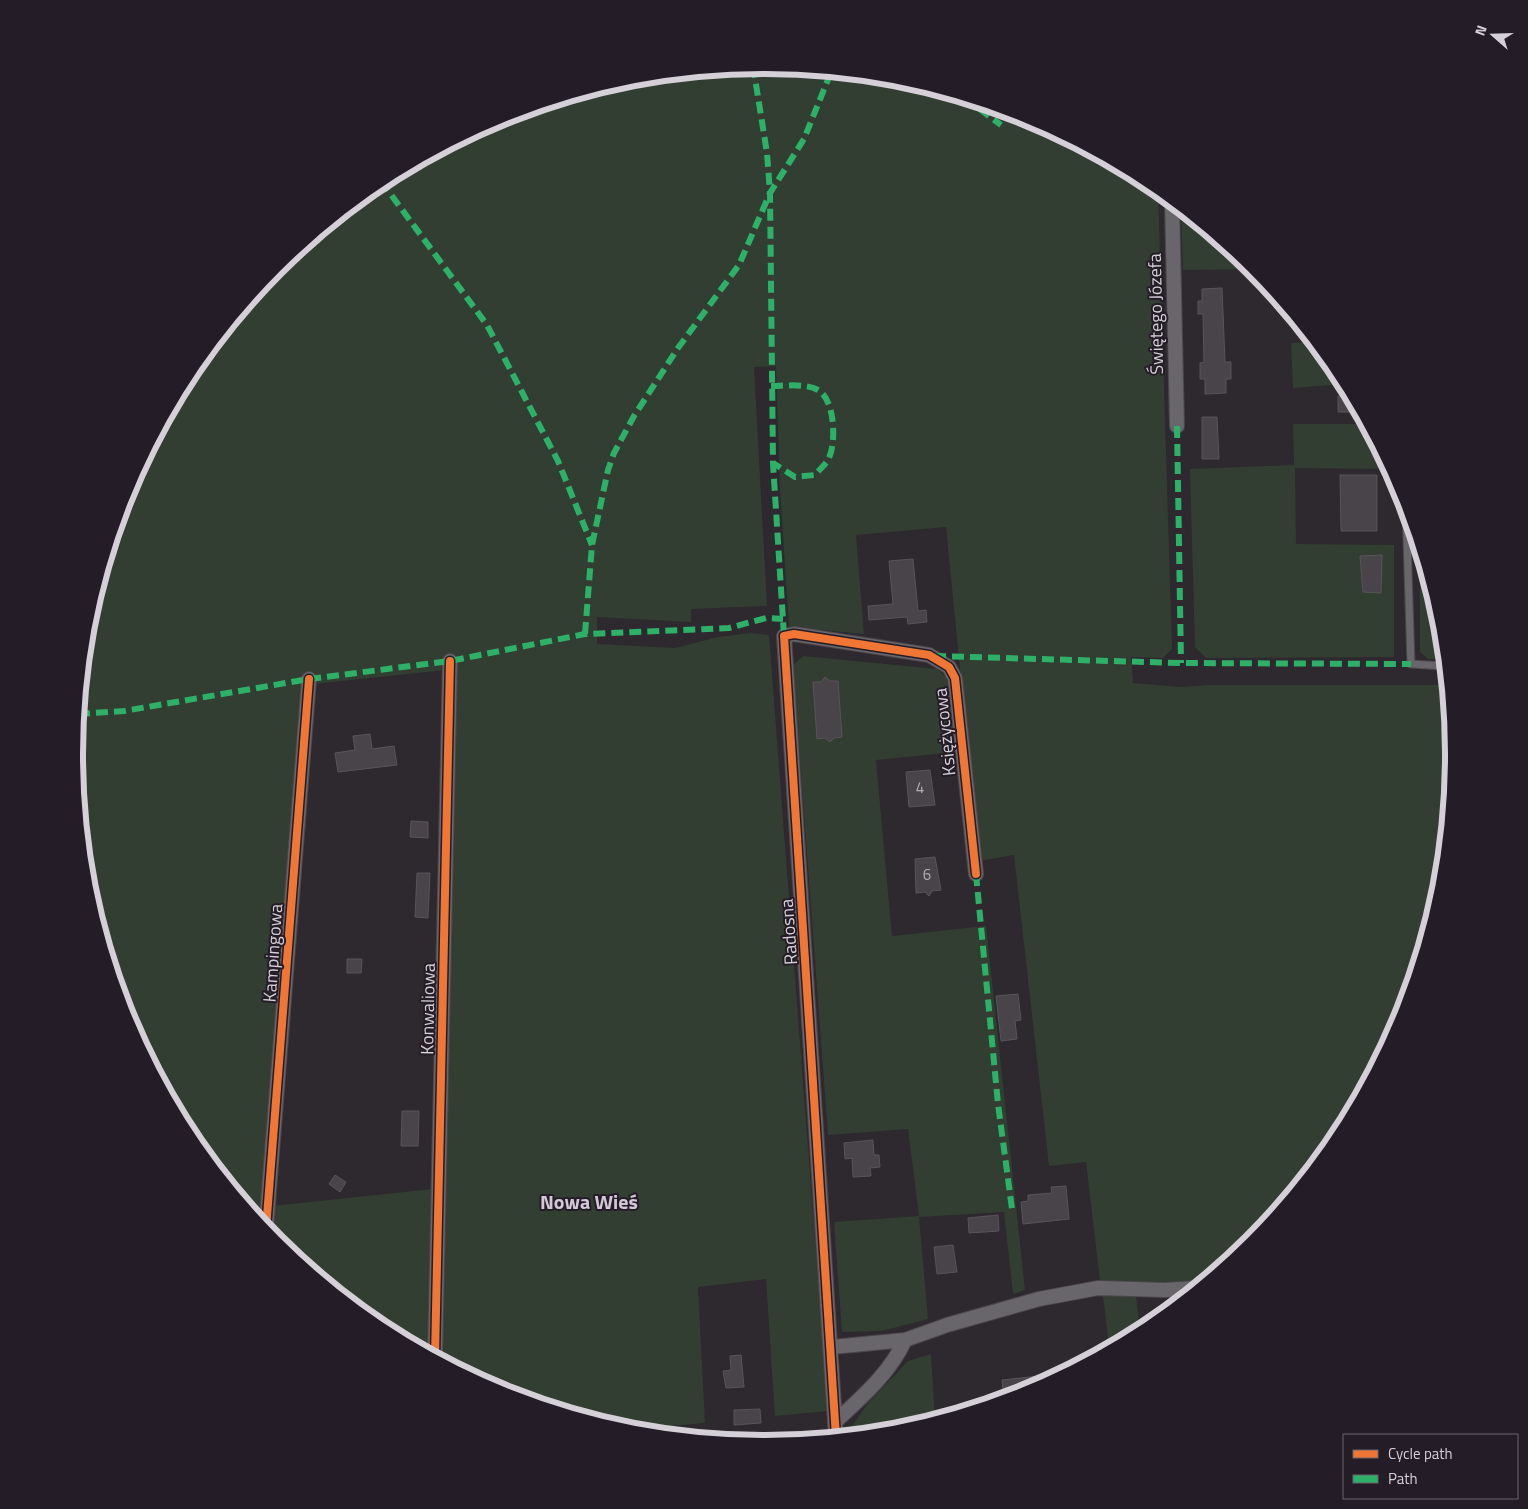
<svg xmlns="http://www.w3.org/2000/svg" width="1528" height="1509" font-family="'Titillium Web',sans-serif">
  <rect width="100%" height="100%" fill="#2d292e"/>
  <g fill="#323e31">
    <polygon points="764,65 899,78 1028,118 1147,181 1158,190 1172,649 1163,658 1131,657 1133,683 1181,687 1209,685 1447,685 1453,755 1440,889 1401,1019 1337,1138 1251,1242 1177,1303 1174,1285 1135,1285 1100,1281 1086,1162 1049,1166 1014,855 979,861 946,527 856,535 864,634 789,627 780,489 776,366 754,367 767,606 691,609 691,622 597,617 597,644 675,648 718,637 751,633 769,635 828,1411 775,1416 766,1279 698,1287 705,1423 635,1429 634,1431 500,1391 438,1358 445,670 314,684 260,1222 190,1137 127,1018 88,889 75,754 88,620 127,490 191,371 277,267 381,181 500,117 630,78"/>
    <polygon points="1181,209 1252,267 1253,269 1183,270"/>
    <polygon points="1313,342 1337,372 1344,384 1293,388 1291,343"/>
    <polygon points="1293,424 1366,424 1389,469 1295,468 1296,544 1394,545 1394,657 1206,658 1195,647 1190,469 1294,465"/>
    <polygon points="1420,555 1440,620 1444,659 1428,659 1420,652"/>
    <polygon points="803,656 937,669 947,678 955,752 876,760 892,936 986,926 1025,1290 1013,1294 1004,1212 919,1217 928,1319 882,1331 842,1332 834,1222 919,1216 908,1129 828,1135 793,665"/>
    <polygon points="433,1189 431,1355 381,1328 276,1242 269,1234 272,1206"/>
    <polygon points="1103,1295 1136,1297 1140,1331 1109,1348"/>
    <polygon points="931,1354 935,1420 898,1431 850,1436 849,1430 869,1402 908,1361"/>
  </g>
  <g fill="#484449" stroke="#585459">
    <polygon points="1222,288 1225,362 1231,362 1231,379 1226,379 1226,393 1205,394 1205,379 1200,379 1200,363 1204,362 1203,314 1198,314 1198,301 1202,301 1202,289"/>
    <polygon points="1338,396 1350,396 1359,412 1338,412"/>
    <polygon points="1202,417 1217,417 1219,459 1202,459"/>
    <polygon points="1340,475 1377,475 1377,531 1341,531"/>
    <polygon points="1382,555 1381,593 1363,592 1360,556"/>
    <polygon points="913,559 918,611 926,610 927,622 908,624 907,617 869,620 868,606 893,604 889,561"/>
    <polygon points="825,677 830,681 838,681 842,737 834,738 830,742 825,738 817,739 813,682 821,682"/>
    <polygon points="370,734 372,749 394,746 397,765 338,772 335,753 355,750 353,736"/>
    <polygon points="930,770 935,805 909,807 906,772"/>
    <polygon points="411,821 428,822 428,838 410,837"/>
    <polygon points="935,857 941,890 932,891 929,896 925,892 916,893 915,859"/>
    <polygon points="417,873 430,873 428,918 415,917"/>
    <polygon points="347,959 362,959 361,973 347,973"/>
    <polygon points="1018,994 1021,1020 1015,1021 1017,1039 1001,1041 996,996"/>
    <polygon points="402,1111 419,1111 418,1146 401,1146"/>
    <polygon points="873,1140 874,1155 879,1155 880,1167 870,1168 871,1176 853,1177 852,1158 845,1159 844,1143"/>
    <polygon points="335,1175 346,1182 340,1192 329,1184"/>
    <polygon points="1066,1186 1069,1219 1023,1224 1021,1202 1028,1201 1028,1195 1052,1193 1051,1187"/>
    <polygon points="998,1215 999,1231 969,1233 968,1218"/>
    <polygon points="953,1245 957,1272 937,1274 934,1247"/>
    <polygon points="741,1355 744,1387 726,1388 723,1371 731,1370 730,1356"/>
    <polygon points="1058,1374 1028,1392 1004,1399 1002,1380"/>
    <polygon points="760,1409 761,1423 734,1425 734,1410"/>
  </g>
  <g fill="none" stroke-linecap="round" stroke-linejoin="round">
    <g stroke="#4b474d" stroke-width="9">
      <polyline id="lane" points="1406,508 1411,664 1445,666"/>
    </g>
    <g stroke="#4b474d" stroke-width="16">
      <g id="street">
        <polyline points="1172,202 1177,426"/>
        <polyline points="266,1229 309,679"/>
        <polyline points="832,1347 905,1340 947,1325 1039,1299 1098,1288 1165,1290 1196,1288"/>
        <polyline points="435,1357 450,661"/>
        <path d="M835 1422C862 1397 890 1373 905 1340"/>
        <polyline points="836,1437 784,636 794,634 929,655 949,667 955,678 976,874"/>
      </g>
    </g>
    <use href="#lane" stroke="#69666b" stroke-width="7"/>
    <use href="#street" stroke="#69666b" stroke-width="14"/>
    <g stroke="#2db169" stroke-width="6" stroke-dasharray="12 6" stroke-linecap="butt">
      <polyline points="753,66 767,153 770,193 773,463 784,636"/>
      <polyline points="965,98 1001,125"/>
      <polyline points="381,181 487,325 558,461 592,545"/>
      <path d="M771 386C784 386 805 383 818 390 835 399 837 444 828 460 825 465 819 470 815 475L795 477 773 463"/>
      <polyline points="1177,426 1181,663"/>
      <polyline points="585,634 592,545 608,470 614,453 634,416 678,348 739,265 770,193 804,139 831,72"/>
      <polyline points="934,656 1181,663 1411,664"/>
      <polyline points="78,714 124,711 309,679 450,661 585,634 729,628 766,618 783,619"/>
      <polyline points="976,874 998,1104 1012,1209"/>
    </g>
    <g stroke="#241c27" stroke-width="11">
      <g id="cycleway">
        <polyline points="266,1229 309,679"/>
        <polyline points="435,1357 450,661"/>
        <polyline points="836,1437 784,636 794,634 929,655 949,667 955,678 976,874"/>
      </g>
    </g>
    <use href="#cycleway" stroke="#f07635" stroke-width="8"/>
  </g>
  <g text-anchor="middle" stroke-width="4" stroke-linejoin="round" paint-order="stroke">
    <g font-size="15" fill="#b2acb4">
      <text x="920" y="793">4</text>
      <text x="927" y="880">6</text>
    </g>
    <g font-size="18" fill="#d5cfd7" stroke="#241c27">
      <text transform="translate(1156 314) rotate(-91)" y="6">Świętego Józefa</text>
      <text transform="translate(945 732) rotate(-96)" y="6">Księżycowa</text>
      <text transform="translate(789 932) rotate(-94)" y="6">Radosna</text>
      <text transform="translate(273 953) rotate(-86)" y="6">Kampingowa</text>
      <text transform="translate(428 1009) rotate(-89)" y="6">Konwaliowa</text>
    </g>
    <g font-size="20" font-weight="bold" fill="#d3c8d7" stroke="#241c27">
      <text x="589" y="1209">Nowa Wieś</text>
    </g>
  </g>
  <path d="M0 0H1528V1509H0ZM763 74H765A680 680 0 0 1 1445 754V755A680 680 0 0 1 765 1435H763A680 680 0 0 1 83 755V754A680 680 0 0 1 763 74Z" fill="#241c27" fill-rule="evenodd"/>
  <path fill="none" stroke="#d5cfd7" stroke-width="6" d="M763 74H765A680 680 0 0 1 1445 754V755A680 680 0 0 1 765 1435H763A680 680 0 0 1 83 755V754A680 680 0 0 1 763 74Z"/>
  <rect x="1343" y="1434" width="175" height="65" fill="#241c27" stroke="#6b646d"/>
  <rect x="1353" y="1450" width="25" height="8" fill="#f07635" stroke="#6b646d"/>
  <text x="1388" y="1459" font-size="15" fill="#d5cfd7">Cycle path</text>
  <rect x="1353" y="1475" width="25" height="8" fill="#2db169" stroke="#6b646d"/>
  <text x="1388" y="1484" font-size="15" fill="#d5cfd7">Path</text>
  <g transform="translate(1493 35) rotate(290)" stroke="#241c27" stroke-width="4" paint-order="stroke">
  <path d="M0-4L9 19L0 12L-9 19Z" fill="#d5cfd7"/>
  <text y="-8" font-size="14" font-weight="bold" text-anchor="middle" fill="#d5cfd7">N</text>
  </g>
</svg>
